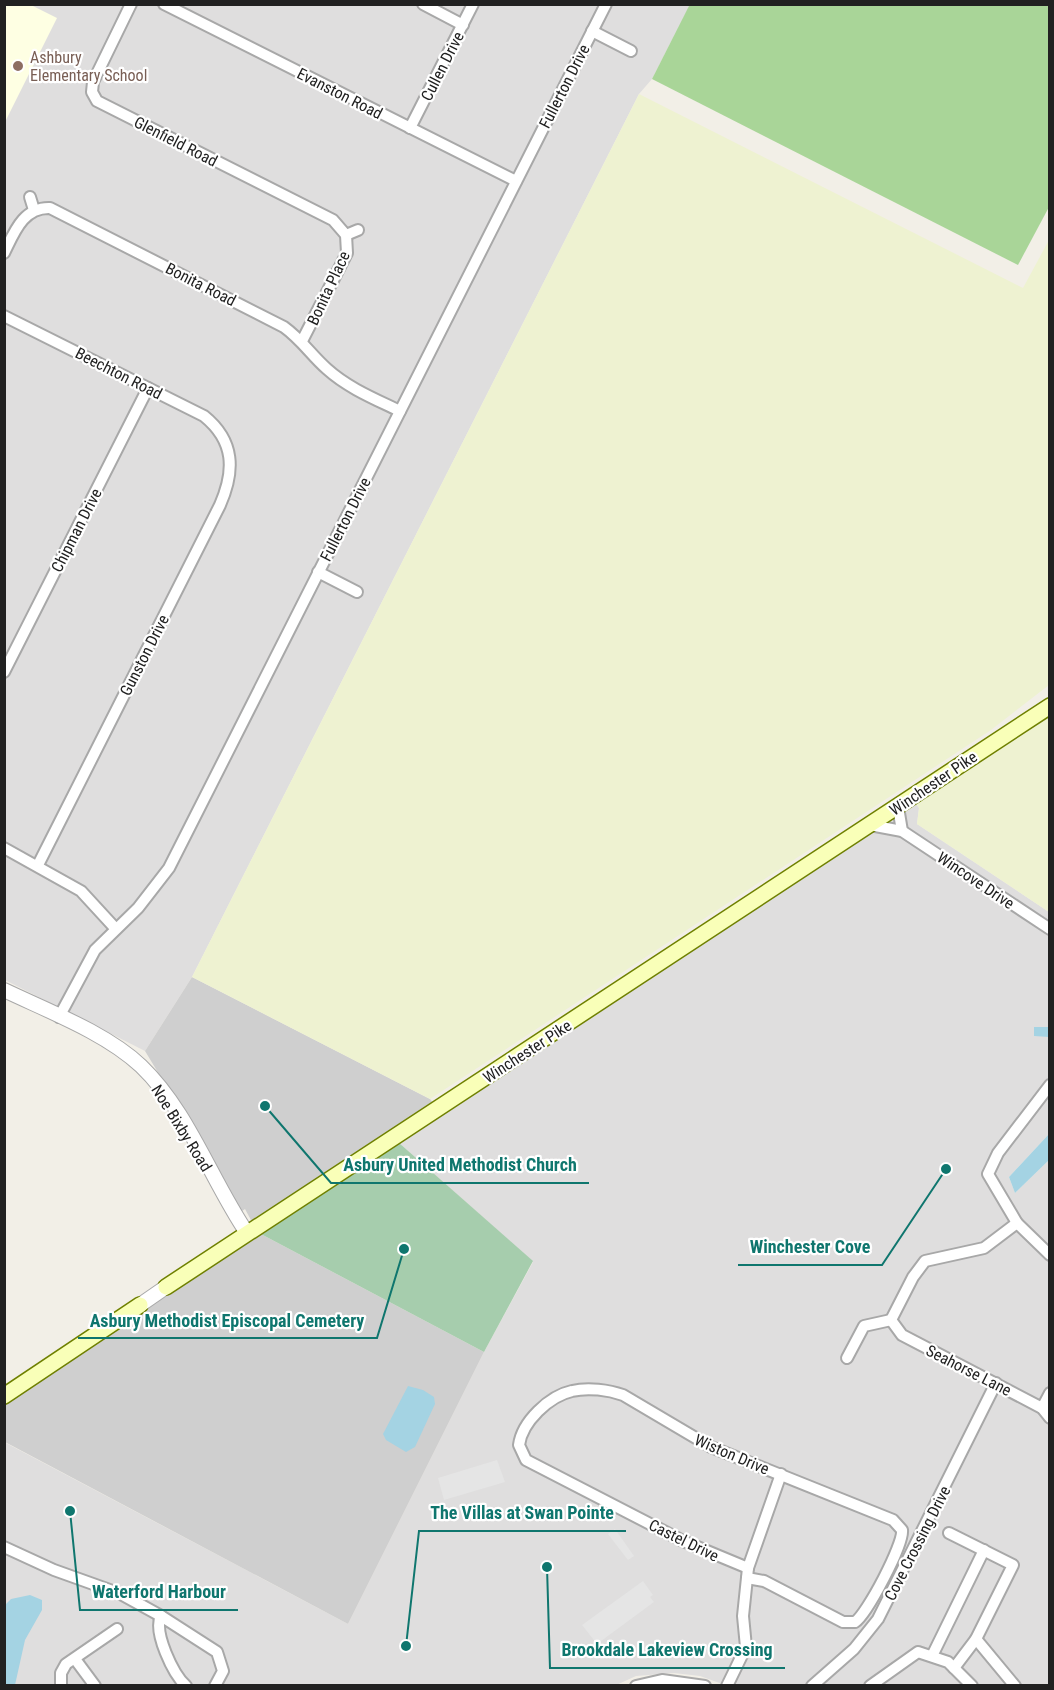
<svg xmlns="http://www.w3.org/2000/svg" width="1054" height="1690" font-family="'Roboto Condensed',sans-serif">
  <rect width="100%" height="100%" fill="#f2efe7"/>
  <g fill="#dfdede">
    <polygon points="4,5 690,5 652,79 639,94 192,977 145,1051 5,980"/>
    <polygon points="914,801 919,808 917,824 1049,912 1049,1134 1009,1177 1015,1193 1049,1160 1049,1685 728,1686 700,1676 674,1673 636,1676 614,1686 5,1685 4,1442 348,1624 484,1352 533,1262 398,1142 874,831"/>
  </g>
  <polygon fill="#feffe3" points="5,4 31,5 57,18 5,122"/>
  <g fill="#cfcfcf">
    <polygon points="192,977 430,1099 434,1104 252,1222 245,1209 242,1211 145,1051"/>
    <polygon points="259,1233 484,1352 348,1624 5,1442 5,1401"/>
  </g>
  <g fill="#eef2d1">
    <polygon points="639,94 1023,288 1049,240 1049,685 991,730 430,1099 192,977"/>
    <polygon points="1049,713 1049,912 917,824 919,808 914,801"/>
  </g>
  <polygon fill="#a9d598" points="690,4 1049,5 1049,207 1018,265 652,79"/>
  <polygon fill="#a6cdad" points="398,1142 533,1261 484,1352 259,1233"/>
  <g fill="#e5e5e5">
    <polygon points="497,1460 505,1482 444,1500 438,1478"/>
    <polygon points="615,1529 634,1556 628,1560 608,1534"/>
    <polygon points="643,1581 653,1595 650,1597 654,1602 597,1644 582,1625"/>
  </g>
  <g fill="#a4d3e3">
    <polygon points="1034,1027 1049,1027 1049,1037 1034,1036"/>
    <polygon points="1049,1134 1049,1160 1015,1193 1009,1177"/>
    <polygon points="408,1386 423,1390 434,1397 435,1404 415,1447 406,1452 386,1440 383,1434"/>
    <polygon points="30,1595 42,1600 42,1610 25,1640 15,1685 5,1685 5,1605 11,1599"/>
  </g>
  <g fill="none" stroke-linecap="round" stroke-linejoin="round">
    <g stroke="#a8a8a8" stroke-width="14">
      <g id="minor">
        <polyline points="131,4 93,82 92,92 97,101 333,220 346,235 347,253 302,341"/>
        <polyline points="164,4 516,181"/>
        <polyline points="423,4 463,25"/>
        <polyline points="592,31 631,51"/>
        <polyline points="410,128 473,4"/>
        <polyline points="30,197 34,210"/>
        <polyline points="346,235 358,230"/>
        <path d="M4 253C14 233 23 207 50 208L284 327C302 340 311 355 327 369 348 388 375 399 400 411"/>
        <path d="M4 316 204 416C235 441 235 471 220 505L38 865"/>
        <polyline points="318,572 357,592"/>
        <polyline points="4,672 148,388"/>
        <polyline points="898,807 902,831"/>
        <polyline points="870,825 902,831 1050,929"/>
        <polyline points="4,848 81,891 115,928"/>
        <polyline points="59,1017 95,950 138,908 169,868 606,4"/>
        <polyline points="1050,1085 998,1153 988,1174 1017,1223 1050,1255"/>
        <polyline points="891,1320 902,1335 1042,1408 1050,1418"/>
        <polyline points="891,1320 913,1277 925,1261 984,1248 1017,1223"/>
        <polyline points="847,1358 864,1326 891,1320"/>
        <polyline points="1042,1408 1050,1393"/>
        <polyline points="949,1533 1013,1565 976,1639 954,1668"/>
        <polyline points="4,1547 54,1570 121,1594 161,1616"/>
        <path d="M747 1578 764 1581 843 1622H855C867 1614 904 1544 902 1530L893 1520 711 1447 623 1395C609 1390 588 1387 572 1391 549 1396 522 1422 519 1445L526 1460 683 1541 748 1568"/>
        <polyline points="976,1639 1015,1686"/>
        <polyline points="932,1656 984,1550"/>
        <polyline points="75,1659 95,1686"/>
        <polyline points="61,1686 61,1673 66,1664 117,1629"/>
        <path d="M186 1686C173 1674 153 1632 161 1616L217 1652 223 1671 215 1686"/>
        <polyline points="636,1686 662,1680 705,1686"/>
        <polyline points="727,1686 746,1647 743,1616 748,1568 781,1474"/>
        <polyline points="812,1686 854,1649 878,1619 996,1383"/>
        <polyline points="870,1686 918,1652 948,1662 972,1686"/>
      </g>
    </g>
    <g stroke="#a8a8a8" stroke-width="16">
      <g id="tertiary">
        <path d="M4 990C48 1011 106 1033 141 1066 188 1111 211 1180 247 1233"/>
        <polyline points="140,1305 166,1287"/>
      </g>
    </g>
    <g stroke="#6f8000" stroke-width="18">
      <g id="secondary">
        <polyline points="166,1287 1050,706"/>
        <polyline points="4,1396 140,1305"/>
      </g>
    </g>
    <use href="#minor" stroke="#fff" stroke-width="10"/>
    <use href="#tertiary" stroke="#fff" stroke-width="14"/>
    <use href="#secondary" stroke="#f9ffb8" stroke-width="15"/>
  </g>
  <circle fill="#8d6e63" stroke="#fff" stroke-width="2" cx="18" cy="66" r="6"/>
  <g text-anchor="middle" stroke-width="4.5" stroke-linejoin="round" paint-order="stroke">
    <g font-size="16" fill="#785e54" stroke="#fff" text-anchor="start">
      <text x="30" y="63">Ashbury<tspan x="30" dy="18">Elementary School</tspan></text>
    </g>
    <g font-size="16" fill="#212121" stroke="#fff">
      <text transform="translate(442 66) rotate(-63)" y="6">Cullen Drive</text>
      <text transform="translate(564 86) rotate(-63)" y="6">Fullerton Drive</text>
      <text transform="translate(340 93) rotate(27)" y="6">Evanston Road</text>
      <text transform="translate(176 141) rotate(27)" y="6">Glenfield Road</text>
      <text transform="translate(201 284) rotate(27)" y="6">Bonita Road</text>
      <text transform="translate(328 288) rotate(-65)" y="6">Bonita Place</text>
      <text transform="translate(119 373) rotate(27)" y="6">Beechton Road</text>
      <text transform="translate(345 519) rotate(-63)" y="6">Fullerton Drive</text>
      <text transform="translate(76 530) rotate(-63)" y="6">Chipman Drive</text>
      <text transform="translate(144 655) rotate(-63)" y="6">Gunston Drive</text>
      <text transform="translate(933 783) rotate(-34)" y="6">Winchester Pike</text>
      <text transform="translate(976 880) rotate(34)" y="6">Wincove Drive</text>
      <text transform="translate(527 1051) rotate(-33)" y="6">Winchester Pike</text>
      <text transform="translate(182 1128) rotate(58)" y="6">Noe Bixby Road</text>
      <text transform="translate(969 1370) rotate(27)" y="6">Seahorse Lane</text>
      <text transform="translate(732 1454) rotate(23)" y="6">Wiston Drive</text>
      <text transform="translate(684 1540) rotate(26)" y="6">Castel Drive</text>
      <text transform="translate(917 1543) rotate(-63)" y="6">Cove Crossing Drive</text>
    </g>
  </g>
  <path fill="none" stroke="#0f766e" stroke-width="2" d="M265 1106L331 1183H589M946 1169L882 1265H738M404 1249L377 1338H78M406 1646L419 1531H626M70 1511L80 1610H238M547 1567L550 1668H785"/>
  <g fill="#0f766e" stroke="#fff" stroke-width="2">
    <circle cx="265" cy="1106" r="6"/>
    <circle cx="946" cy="1169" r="6"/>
    <circle cx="404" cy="1249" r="6"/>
    <circle cx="406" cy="1646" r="6"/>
    <circle cx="70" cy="1511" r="6"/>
    <circle cx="547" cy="1567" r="6"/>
  </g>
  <g font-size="18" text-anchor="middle" font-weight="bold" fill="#0f766e" stroke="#fff" stroke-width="4.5" stroke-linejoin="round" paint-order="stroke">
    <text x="460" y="1171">Asbury United Methodist Church</text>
    <text x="810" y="1253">Winchester Cove</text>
    <text x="227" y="1327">Asbury Methodist Episcopal Cemetery</text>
    <text x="522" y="1519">The Villas at Swan Pointe</text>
    <text x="159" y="1598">Waterford Harbour</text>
    <text x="667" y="1656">Brookdale Lakeview Crossing</text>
  </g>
  <rect width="1054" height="1690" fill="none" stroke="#212121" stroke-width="12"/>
</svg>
